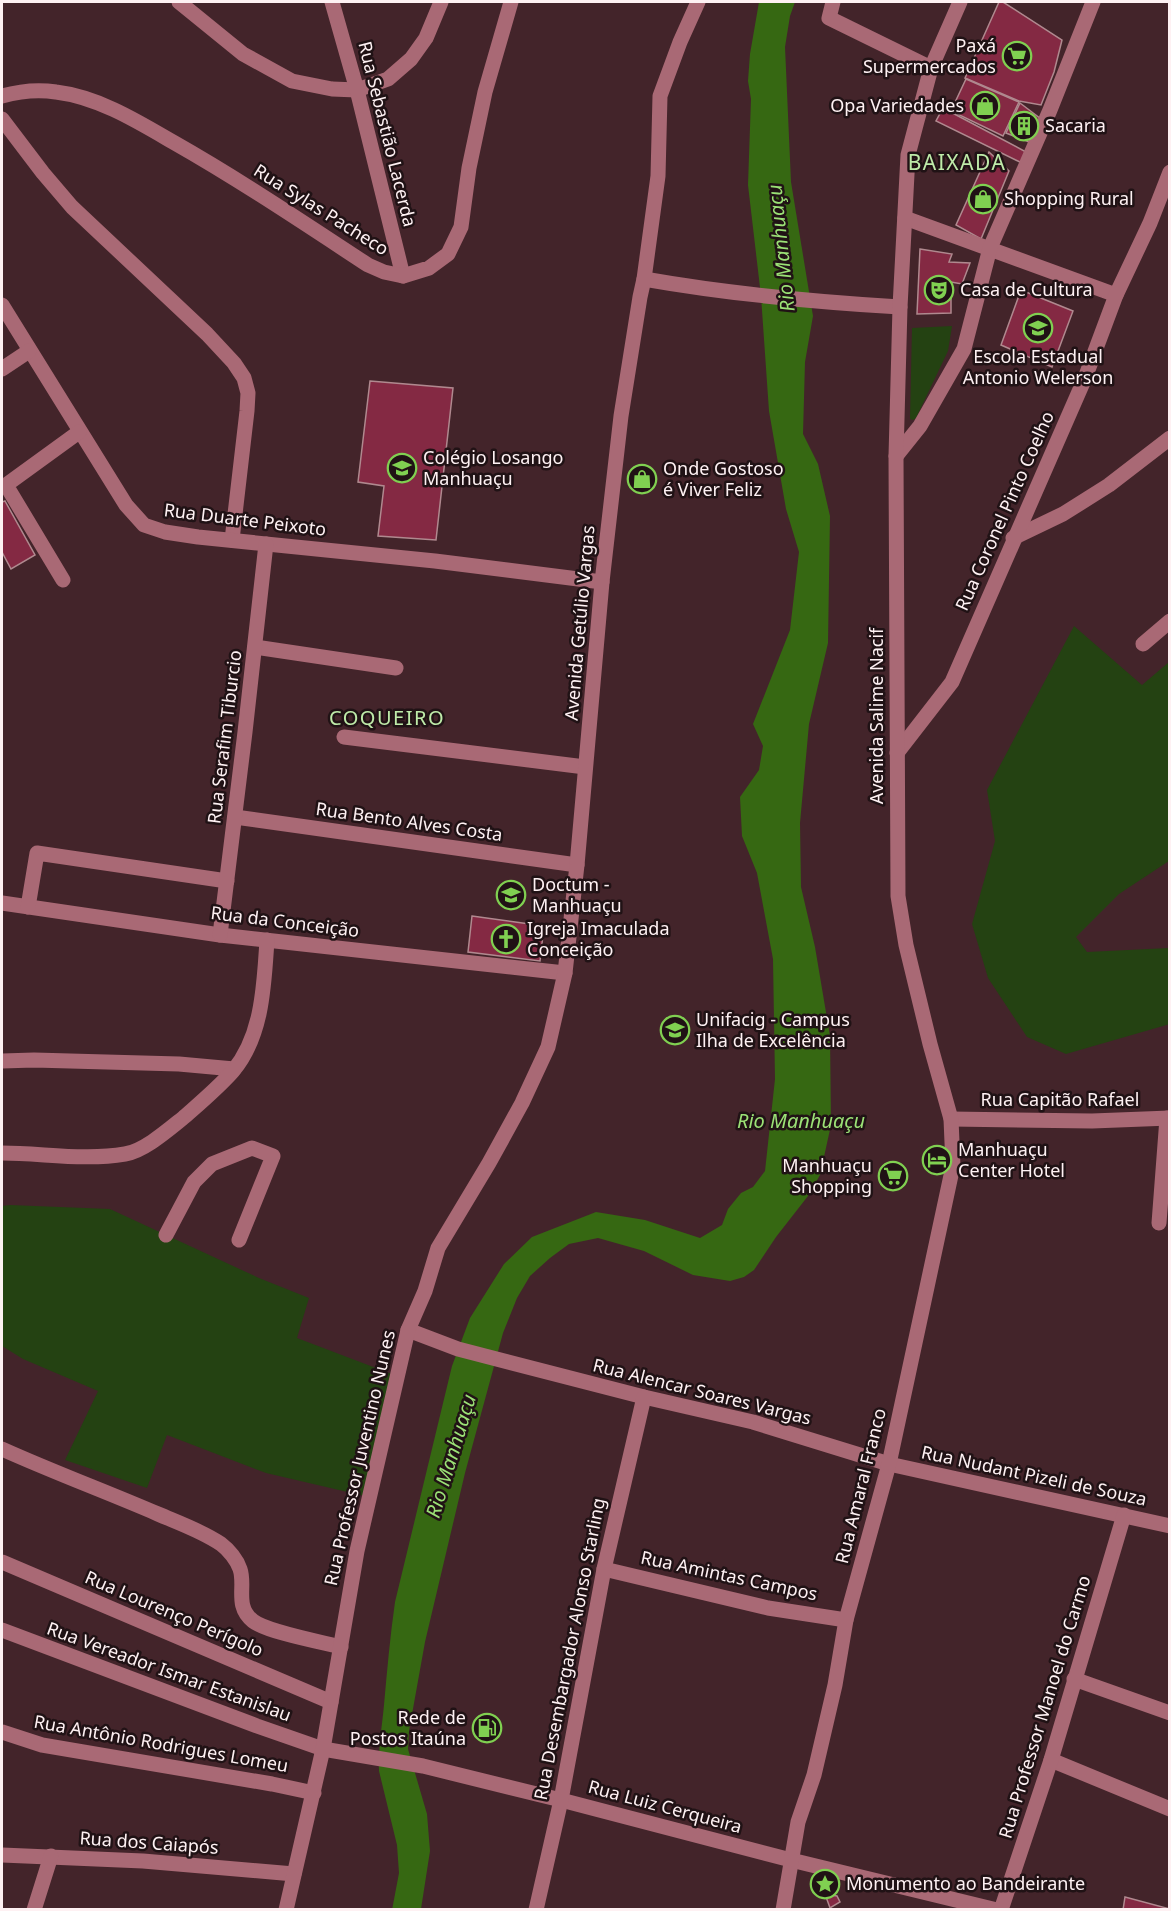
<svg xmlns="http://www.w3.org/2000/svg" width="1171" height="1911" font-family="'Noto Sans',sans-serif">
  <rect width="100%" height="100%" fill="#43242a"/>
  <g fill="#244212">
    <polygon points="952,326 948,351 916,418 913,420 910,419 912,328"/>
    <polygon points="1074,626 1142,685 1169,662 1169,861 1119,894 1076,937 1087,952 1169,948 1170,1024 1066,1054 1027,1037 988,978 972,924 995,841 987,790"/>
    <polygon points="10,1205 110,1209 259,1278 309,1298 297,1338 397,1376 369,1497 266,1473 167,1435 147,1488 65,1460 98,1391 23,1359 2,1346 2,1206"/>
  </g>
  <path fill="#366812" d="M759 2H795L790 16 785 47 791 182 813 316 805 362 803 434 818 464 830 516 828 643 809 724 800 823 801 887 815 947 830 1036 831 1125 820 1175 808 1196 776 1237 754 1270 744 1277 730 1281 693 1275 644 1251 598 1238 569 1244 550 1258 530 1276 517 1298 503 1333 465 1473 425 1642 409 1731 408 1749 427 1814 430 1851 421 1909 392 1910 399 1873 397 1845 379 1771C378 1748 382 1727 384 1705 387 1671 390 1637 395 1602L452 1366 470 1318 504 1264 532 1237 596 1212 645 1220 700 1238 722 1225 728 1209 741 1193 753 1187 765 1171 775 1079 773 959 757 873 742 836 740 797 759 770 763 746 753 724 790 630 799 552 786 509 769 411 761 296 748 185 751 99 748 81 750 54Z"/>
  <g fill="#842943" stroke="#b0898f" stroke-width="1.5">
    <polygon points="999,2 1003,2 1062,40 1054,72 1041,105 1019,101 965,78"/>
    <polygon points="966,79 1019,102 1003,136 951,111"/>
    <polygon points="1020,103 1041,119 1032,143 1006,133"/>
    <polygon points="943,108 1028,153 1022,163 936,121"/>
    <polygon points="989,152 1009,171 981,239 956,225"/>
    <polygon points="920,249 952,254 949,262 970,263 962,284 939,280 938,289 951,289 951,313 917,314"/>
    <polygon points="1021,290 1073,311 1052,367 1001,345"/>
    <polygon points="370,381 453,388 436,540 378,536 384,486 358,482"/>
    <polygon points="5,501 35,555 11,569 2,552 2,502"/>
    <polygon points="472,916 544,926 540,961 468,952"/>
    <polygon points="825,1894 837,1896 840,1902 830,1908"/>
    <polygon points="1125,1897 1170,1909 1170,1910 1123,1910"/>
  </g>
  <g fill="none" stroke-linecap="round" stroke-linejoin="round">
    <g stroke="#a96975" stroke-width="15">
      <polyline points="179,2 243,54 292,81 332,89 357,90 388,79 411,59 426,38 441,2"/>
      <polyline points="332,2 357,90 403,276"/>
      <polyline points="833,2 829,18 931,68"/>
      <path d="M2 96C20 91 37 89 56 92 98 97 137 121 173 142 240 180 304 223 368 265L384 272 403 276 429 268 448 254 461 227 469 168 485 92 511 2"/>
      <polyline points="2,119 43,173 72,207 207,334 234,363 244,378 248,393 247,411 232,540"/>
      <polyline points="905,218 1116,295"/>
      <path d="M644 279C729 294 815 302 900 307"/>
      <polyline points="2,305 126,505 144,525 165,532 198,537 435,561 602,582"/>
      <polyline points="2,369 29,351"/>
      <polyline points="896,456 920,426 964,349 990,248 1050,110 1093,2"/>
      <polyline points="1013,538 1063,514 1109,485 1170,438"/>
      <polyline points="63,580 6,485 79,432"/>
      <polyline points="1143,644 1170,621"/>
      <polyline points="255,647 396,668"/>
      <polyline points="344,737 585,767"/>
      <polyline points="897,753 952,682 1085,378 1116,295 1150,223 1170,172"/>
      <polyline points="235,817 577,865"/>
      <polyline points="2,903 220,935 565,973"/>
      <polyline points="28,907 37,853 227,881"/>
      <polyline points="220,935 245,732 266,544"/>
      <polyline points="2,1061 34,1060 179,1064 234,1069"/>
      <polyline points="951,1119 1092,1121 1170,1118"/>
      <path d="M2 1153C42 1153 85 1161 125 1154 144 1151 168 1130 183 1118 200 1103 218 1088 233 1071 263 1035 264 984 267 940"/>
      <polyline points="1159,1223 1167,1118"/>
      <polyline points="166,1235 194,1182 212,1164 252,1148 273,1156 239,1240"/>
      <polyline points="408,1330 458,1349 644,1397 753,1422 889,1464 1170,1526"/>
      <path d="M2 1449C53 1472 107 1492 158 1514 179 1523 202 1531 221 1544 229 1550 237 1560 240 1569 246 1586 234 1606 253 1621 267 1632 321 1642 341 1647"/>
      <polyline points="2,1562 331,1702"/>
      <polyline points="604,1569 768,1608 846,1620"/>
      <polyline points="2,1630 257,1726 323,1749 423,1766 561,1800 791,1860 997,1910"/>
      <polyline points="1074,1679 1170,1713"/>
      <polyline points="2,1732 42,1745 272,1784 314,1793"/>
      <polyline points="1051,1760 1170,1809"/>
      <polyline points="2,1855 143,1861 294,1874"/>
      <polyline points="34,1910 51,1856"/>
      <polyline points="286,1910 323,1749 357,1551 408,1330 425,1291 438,1248 489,1163 522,1103 548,1047 565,973 577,865 602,582 621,416 640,297 644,279 658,176 660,96 680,42 698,2"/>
      <polyline points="536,1910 561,1800 604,1569 644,1397"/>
      <polyline points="783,1910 798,1822 814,1775 835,1685 846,1620 889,1464 953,1166 951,1119 930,1044 906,945 898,896 896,456 900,307 908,155 931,68 960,2"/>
      <polyline points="1001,1910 1051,1760 1124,1515"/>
    </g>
  </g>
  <defs>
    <g id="supermarket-ring" transform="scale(1.5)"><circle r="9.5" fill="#201215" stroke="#80d051" stroke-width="1.5"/><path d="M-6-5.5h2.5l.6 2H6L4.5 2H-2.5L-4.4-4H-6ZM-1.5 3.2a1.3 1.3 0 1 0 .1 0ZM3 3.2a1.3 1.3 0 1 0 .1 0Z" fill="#80d051"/></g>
    <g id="shop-ring" transform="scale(1.5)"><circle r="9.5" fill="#201215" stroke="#80d051" stroke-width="1.5"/><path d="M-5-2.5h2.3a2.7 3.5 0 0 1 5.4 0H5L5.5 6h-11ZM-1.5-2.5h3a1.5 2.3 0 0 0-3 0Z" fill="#80d051"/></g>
    <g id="building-ring" transform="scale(1.5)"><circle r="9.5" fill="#201215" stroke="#80d051" stroke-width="1.5"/><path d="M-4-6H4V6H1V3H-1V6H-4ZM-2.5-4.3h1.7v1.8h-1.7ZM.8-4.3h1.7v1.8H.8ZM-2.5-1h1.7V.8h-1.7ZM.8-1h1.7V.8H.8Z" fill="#80d051"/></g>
    <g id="theatre-ring" transform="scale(1.5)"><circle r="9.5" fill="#201215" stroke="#80d051" stroke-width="1.5"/><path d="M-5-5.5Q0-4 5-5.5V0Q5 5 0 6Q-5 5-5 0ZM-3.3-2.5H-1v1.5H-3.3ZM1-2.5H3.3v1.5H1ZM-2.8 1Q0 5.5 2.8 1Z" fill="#80d051"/></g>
    <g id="school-ring" transform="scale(1.5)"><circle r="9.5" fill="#201215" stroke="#80d051" stroke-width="1.5"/><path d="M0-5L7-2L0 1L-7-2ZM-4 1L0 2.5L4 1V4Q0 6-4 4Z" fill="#80d051"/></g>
    <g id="university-ring" transform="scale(1.5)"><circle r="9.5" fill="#201215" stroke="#80d051" stroke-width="1.5"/><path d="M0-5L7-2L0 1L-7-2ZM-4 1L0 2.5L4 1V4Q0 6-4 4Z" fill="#80d051"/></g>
    <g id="church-ring" transform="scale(1.5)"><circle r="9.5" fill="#201215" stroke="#80d051" stroke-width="1.5"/><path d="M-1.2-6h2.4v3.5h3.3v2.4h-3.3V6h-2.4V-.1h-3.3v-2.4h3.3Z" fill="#80d051"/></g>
    <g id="hotel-ring" transform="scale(1.5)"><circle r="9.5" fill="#201215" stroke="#80d051" stroke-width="1.5"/><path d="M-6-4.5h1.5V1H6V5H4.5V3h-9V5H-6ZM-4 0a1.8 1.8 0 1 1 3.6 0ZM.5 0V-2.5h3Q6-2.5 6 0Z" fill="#80d051"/></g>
    <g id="fuel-ring" transform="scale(1.5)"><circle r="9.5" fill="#201215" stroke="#80d051" stroke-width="1.5"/><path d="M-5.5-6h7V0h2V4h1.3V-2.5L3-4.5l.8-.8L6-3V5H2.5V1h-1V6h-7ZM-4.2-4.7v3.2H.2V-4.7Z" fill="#80d051"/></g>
    <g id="sight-ring" transform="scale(1.5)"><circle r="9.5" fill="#201215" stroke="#80d051" stroke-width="1.5"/><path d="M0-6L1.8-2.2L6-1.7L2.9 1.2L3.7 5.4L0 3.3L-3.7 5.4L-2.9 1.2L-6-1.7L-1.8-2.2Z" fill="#80d051"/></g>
  </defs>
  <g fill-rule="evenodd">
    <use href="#supermarket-ring" x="1017" y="56"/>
    <use href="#shop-ring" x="985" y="106"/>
    <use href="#building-ring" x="1024" y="126"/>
    <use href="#shop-ring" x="983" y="199"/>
    <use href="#theatre-ring" x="939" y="290"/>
    <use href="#school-ring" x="1038" y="328"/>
    <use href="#school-ring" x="402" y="468"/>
    <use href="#shop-ring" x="642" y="479"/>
    <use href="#university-ring" x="511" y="895"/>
    <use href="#church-ring" x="506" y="939"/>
    <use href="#university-ring" x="675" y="1030"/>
    <use href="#hotel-ring" x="937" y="1160"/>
    <use href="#supermarket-ring" x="893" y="1176"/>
    <use href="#fuel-ring" x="487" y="1728"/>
    <use href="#sight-ring" x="825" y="1884"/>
  </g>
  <g text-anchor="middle" stroke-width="5" stroke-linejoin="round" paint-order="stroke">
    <g font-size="18" fill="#fef1f3" stroke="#201215" text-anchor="start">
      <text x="996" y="52" text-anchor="end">Paxá<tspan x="996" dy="21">Supermercados</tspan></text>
      <text x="964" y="112" text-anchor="end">Opa Variedades</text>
      <text x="1045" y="132">Sacaria</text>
      <text x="1004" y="205">Shopping Rural</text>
      <text x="960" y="296">Casa de Cultura</text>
      <text x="1038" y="363" text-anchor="middle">Escola Estadual<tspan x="1038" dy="21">Antonio Welerson</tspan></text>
      <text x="423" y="464">Colégio Losango<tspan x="423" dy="21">Manhuaçu</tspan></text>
      <text x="663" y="475">Onde Gostoso<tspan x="663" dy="21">é Viver Feliz</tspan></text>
      <text x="532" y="891">Doctum -<tspan x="532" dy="21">Manhuaçu</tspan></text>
      <text x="527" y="935">Igreja Imaculada<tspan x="527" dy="21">Conceição</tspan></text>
      <text x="696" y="1026">Unifacig - Campus<tspan x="696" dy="21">Ilha de Excelência</tspan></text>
      <text x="958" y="1156">Manhuaçu<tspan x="958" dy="21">Center Hotel</tspan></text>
      <text x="872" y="1172" text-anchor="end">Manhuaçu<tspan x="872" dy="21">Shopping</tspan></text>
      <text x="466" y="1724" text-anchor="end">Rede de<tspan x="466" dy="21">Postos Itaúna</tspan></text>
      <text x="846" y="1890">Monumento ao Bandeirante</text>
    </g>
    <g font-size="18" fill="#fef1f3" stroke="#201215">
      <text transform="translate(387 134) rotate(76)" y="6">Rua Sebastião Lacerda</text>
      <text transform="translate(321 210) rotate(32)" y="6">Rua Sylas Pacheco</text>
      <text transform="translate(1005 511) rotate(-66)" y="6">Rua Coronel Pinto Coelho</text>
      <text transform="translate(245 520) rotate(7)" y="6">Rua Duarte Peixoto</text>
      <text transform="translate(580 623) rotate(-85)" y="6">Avenida Getúlio Vargas</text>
      <text transform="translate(877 716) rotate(-90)" y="6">Avenida Salime Nacif</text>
      <text transform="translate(225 737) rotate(-83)" y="6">Rua Serafim Tiburcio</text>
      <text transform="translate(409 822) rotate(8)" y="6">Rua Bento Alves Costa</text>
      <text transform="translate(285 922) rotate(7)" y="6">Rua da Conceição</text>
      <text x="1060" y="1106">Rua Capitão Rafael</text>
      <text transform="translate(702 1392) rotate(14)" y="6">Rua Alencar Soares Vargas</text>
      <text transform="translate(360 1458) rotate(-77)" y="6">Rua Professor Juventino Nunes</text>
      <text transform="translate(1034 1476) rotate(12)" y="6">Rua Nudant Pizeli de Souza</text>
      <text transform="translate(861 1486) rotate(-76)" y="6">Rua Amaral Franco</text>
      <text transform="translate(729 1576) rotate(12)" y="6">Rua Amintas Campos</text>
      <text transform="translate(174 1614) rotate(23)" y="6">Rua Lourenço Perígolo</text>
      <text transform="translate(570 1649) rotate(-79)" y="6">Rua Desembargador Alonso Starling</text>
      <text transform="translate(169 1672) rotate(20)" y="6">Rua Vereador Ismar Estanislau</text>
      <text transform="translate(1045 1707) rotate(-73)" y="6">Rua Professor Manoel do Carmo</text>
      <text transform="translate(161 1744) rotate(10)" y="6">Rua Antônio Rodrigues Lomeu</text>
      <text transform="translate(665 1807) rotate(15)" y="6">Rua Luiz Cerqueira</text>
      <text transform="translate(149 1843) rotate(4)" y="6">Rua dos Caiapós</text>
    </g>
    <g font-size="20" font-style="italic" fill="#9be176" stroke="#201215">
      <text transform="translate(781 248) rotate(-96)" y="7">Rio Manhuaçu</text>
      <text x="801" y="1128">Rio Manhuaçu</text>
      <text transform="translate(451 1456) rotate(-73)" y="7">Rio Manhuaçu</text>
    </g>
    <g font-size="20" letter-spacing="1.5" fill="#bfeba9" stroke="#201215">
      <text x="387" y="725">COQUEIRO</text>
    </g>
    <g font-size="21" letter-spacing="1.5" fill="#bfeba9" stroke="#201215">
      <text x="957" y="170">BAIXADA</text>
    </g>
  </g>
  <rect width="1171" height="1911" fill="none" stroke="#fef1f3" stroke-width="6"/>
</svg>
